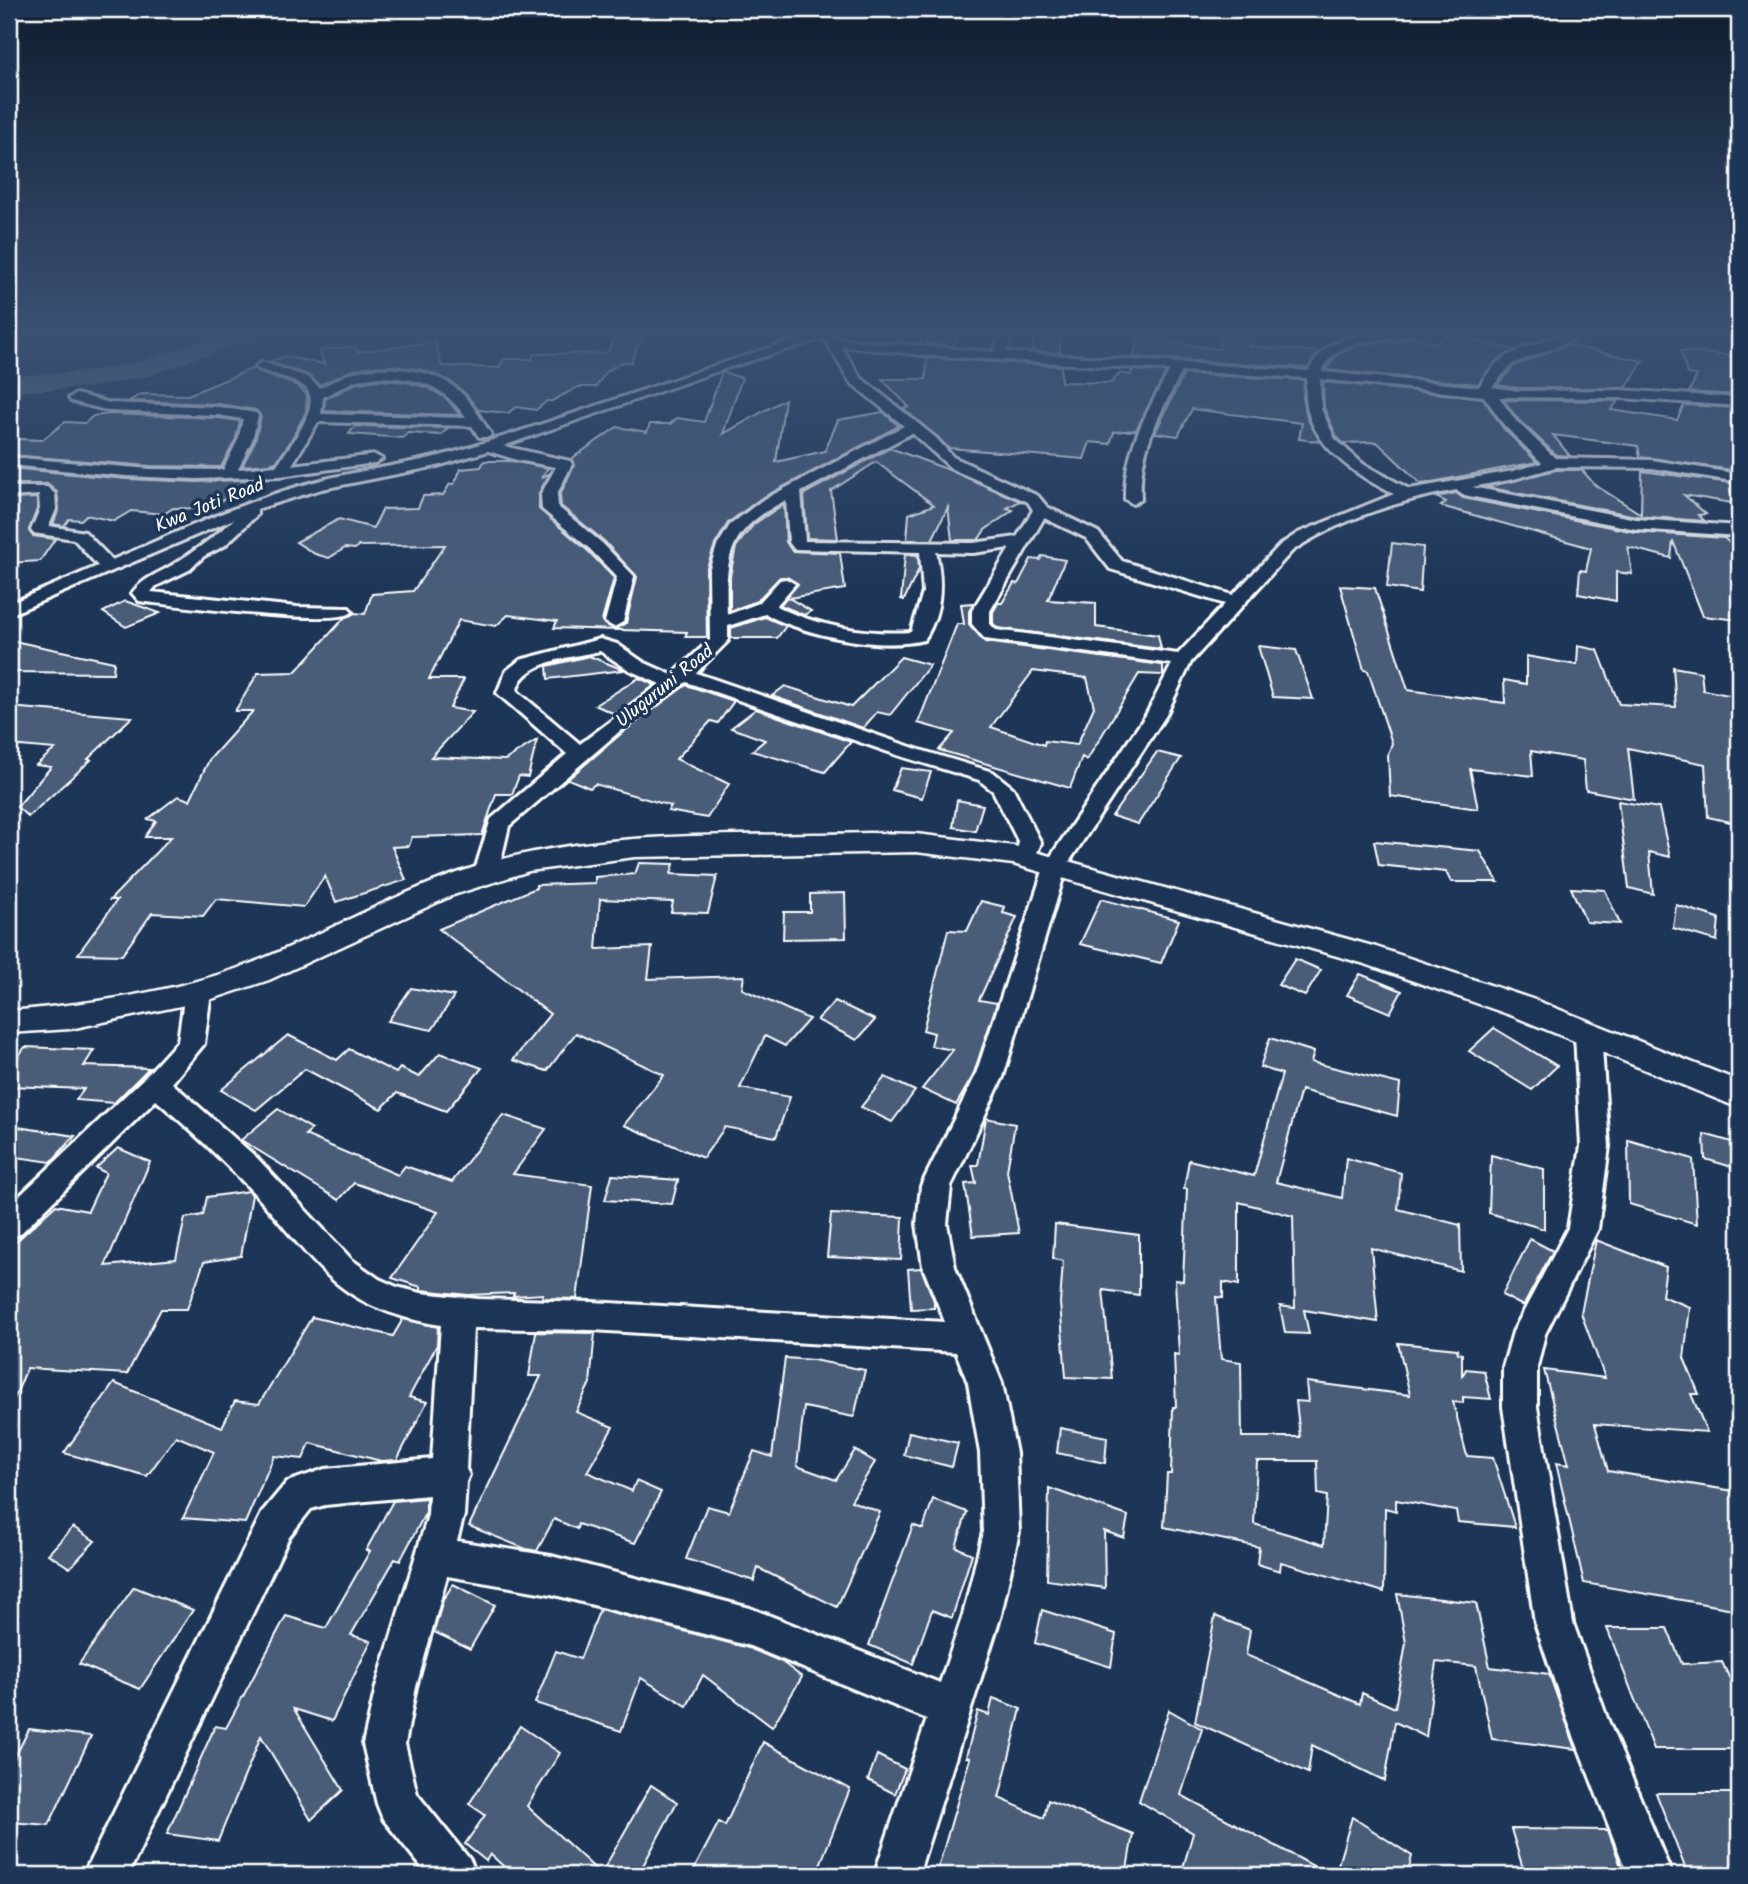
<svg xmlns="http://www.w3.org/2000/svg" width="1748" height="1884" font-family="Kalam,sans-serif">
  <rect width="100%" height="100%" fill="#1d3557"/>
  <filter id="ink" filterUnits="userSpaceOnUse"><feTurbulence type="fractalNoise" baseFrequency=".0143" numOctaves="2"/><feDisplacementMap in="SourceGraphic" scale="14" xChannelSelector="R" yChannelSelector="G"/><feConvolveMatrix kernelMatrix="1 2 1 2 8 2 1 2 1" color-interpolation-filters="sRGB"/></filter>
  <g filter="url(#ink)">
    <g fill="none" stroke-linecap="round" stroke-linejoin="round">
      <polygon fill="#617289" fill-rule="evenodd" points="226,332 262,332 258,337 148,376 91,387 9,392 9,376 91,371 142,361"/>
    </g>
    <g fill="#4a5d79" stroke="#fff" stroke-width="2" fill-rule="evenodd">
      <polygon points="617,332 643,332 631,362 622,362 606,372 596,387 578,387 552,401 547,401 536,410 516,407 508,413 478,410 466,394 450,381 424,370 395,366 367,367 350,371 320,385 308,375 269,362 284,356 324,364 320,350 356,346 357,352 435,342 442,366 499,368 504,359 532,359 534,354 607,353"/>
      <polygon points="928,332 959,332 954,346 927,344"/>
      <polygon points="1033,332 1060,332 1060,353 1033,351"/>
      <polygon points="1139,332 1166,333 1165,342 1219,349 1220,332 1249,332 1249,346 1319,352 1308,368 1134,357"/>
      <polygon points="1447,335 1515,350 1495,362 1478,384 1326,370 1338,354 1356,346 1388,341 1397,343 1411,337 1436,343"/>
      <polygon points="1567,345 1643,361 1626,388 1519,388 1497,385 1514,366"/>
      <polygon points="1681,351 1739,356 1739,395 1689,392 1697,375 1687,374"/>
      <polygon points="927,358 1061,366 1061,382 1111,383 1120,373 1131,375 1132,370 1166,372 1136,430 1114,432 1110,444 1090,442 1084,459 949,448 903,408 909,407 882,379 926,379"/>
      <polygon points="254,368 257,371 298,386 307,395 306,412 289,444 276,462 269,464 242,466 255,441 261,417 256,410 218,404 129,401 141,394 188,395"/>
      <polygon points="722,372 742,378 723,434 785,399 776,462 825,451 838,420 883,412 899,426 760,499 728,523 715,545 706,570 707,637 685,637 687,632 554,628 557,621 508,615 496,626 459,620 429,679 464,679 450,708 473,712 431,757 505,760 537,740 528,777 519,776 512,794 496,794 482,835 412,837 409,846 392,847 406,880 336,902 325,876 304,907 216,899 203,916 152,913 122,955 78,954 117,900 110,900 171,837 145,837 156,821 148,819 178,796 190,800 209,760 253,711 235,711 258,673 295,672 345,617 354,613 365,614 372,594 413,591 445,545 358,546 355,549 345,548 329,558 315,554 296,542 339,519 373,528 383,509 418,508 423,496 443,495 450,484 454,484 461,469 481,467 484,461 512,461 548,468 541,478 550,473 539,493 539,509 588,551 614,578 602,621 615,629 626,623 637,577 604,541 561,506 560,495 574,465 571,459 617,427 647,432 650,424 670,424 677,418 704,422"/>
      <polygon points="1184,374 1304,380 1303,399 1307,418 1321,442 1299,439 1302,423 1192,409 1178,436 1155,433"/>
      <polygon points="379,380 406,382 428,388 447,399 460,415 324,411 325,399 357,383"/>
      <polygon points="1323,382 1483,398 1503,428 1537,462 1421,484 1377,442 1343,443 1337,437 1324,408"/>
      <polygon points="1504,400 1618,401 1611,410 1677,420 1684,405 1739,408 1739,471 1640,457 1638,446 1553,435 1570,456 1556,455 1517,418"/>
      <polygon points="110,414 218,418 240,421 236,439 221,467 150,466 9,455 9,444 18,439 42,440 65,422 85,423 93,416"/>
      <polygon points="355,426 448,428 441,435 408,433 403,438 349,434"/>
      <polygon points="890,448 949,470 1020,501 1007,508 1013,510 985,530 978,540 952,540 948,507 932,540 907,540 909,514 934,505 876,462 831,491 838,539 807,538 804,494"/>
      <polygon points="9,468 126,479 197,482 257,479 246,493 239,497 226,497 214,509 173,508 164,514 131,511 114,521 86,515 81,520 69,519 64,526 53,524 59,509 57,492 47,484 9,484"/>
      <polygon points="1556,470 1582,470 1595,485 1641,514 1642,471 1739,484 1739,490 1730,489 1732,503 1684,495 1706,514 1698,515 1705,521 1636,516 1486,487"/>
      <polygon points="1456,493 1463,498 1635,532 1724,538 1739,551 1739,620 1703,616 1673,541 1671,558 1628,547 1632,574 1616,572 1616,601 1578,594 1580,570 1586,571 1591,548 1441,506 1446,502 1436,497"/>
      <polygon points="37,498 37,509 29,531 33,536 55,539 40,561 9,563 9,499"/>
      <polygon points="784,504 786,542 792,551 840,553 845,589 789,598 811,611 804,615 780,605 798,584 787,577 780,577 757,601 730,611 730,576 736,547 754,524"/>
      <polygon points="1392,543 1423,547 1420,592 1387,587"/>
      <polygon points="905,554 918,555 919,569 904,600 901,599"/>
      <polygon points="1042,556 1065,560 1048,600 1096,603 1096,627 1158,635 1161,649 997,628 993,623 993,612 998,603 1002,603 1014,583 1018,584 1031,559 1040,560"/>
      <polygon points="1340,586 1375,588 1408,690 1505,703 1504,680 1526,684 1526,656 1577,665 1578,646 1598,650 1619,704 1676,707 1673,667 1701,672 1703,690 1739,697 1739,824 1708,817 1705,764 1628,748 1634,799 1586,790 1583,760 1531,751 1533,776 1470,769 1478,809 1390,796 1388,755 1392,743 1368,671 1364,670"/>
      <polygon points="125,601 160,613 126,627 103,612"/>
      <path d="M974 603 969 611V624L985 642 1163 665V675L1139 674 1087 760 1082 757 1070 788 939 750 954 733 918 723 957 624H964L961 604ZM1033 671 1087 678 1094 707 1077 745 1045 741 1044 745 991 727Z"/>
      <polygon points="765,617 786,626 777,638 731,638 731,628"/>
      <polygon points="9,640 114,662 113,673 9,672"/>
      <polygon points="1258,646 1296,650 1313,699 1273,697"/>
      <polygon points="589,656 624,670 548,679 547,666"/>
      <polygon points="901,657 930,665 890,715 877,712 863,728 772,696 785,686 851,707"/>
      <polygon points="639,678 655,685 615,714 595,705"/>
      <polygon points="686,685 734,701 718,723 711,721 676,759 729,784 707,818 668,811 671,806 595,784 590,788 568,779 622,733"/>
      <polygon points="9,707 132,717 88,759 91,760 28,817 17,807 51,767 36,765 55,749 9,745"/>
      <polygon points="756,709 851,742 825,772 752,751 765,740 731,728"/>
      <polygon points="1157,752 1181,758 1138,824 1112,816"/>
      <polygon points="901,768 931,772 922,798 892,790"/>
      <polygon points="957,800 983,805 975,831 953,827"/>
      <polygon points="1618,801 1659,808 1670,857 1649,852 1653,894 1629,888"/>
      <polygon points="1374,841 1480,851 1498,882 1451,882 1446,872 1379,865"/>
      <polygon points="639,863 674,864 671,874 717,876 708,913 671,912 673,902 600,899 596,949 652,947 648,979 744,976 742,989 809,1019 785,1046 765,1036 740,1088 790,1097 776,1137 725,1127 703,1158 624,1125 664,1075 576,1033 547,1071 513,1060 550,1014 439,929 536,888 536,885 595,883 595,877 635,874"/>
      <polygon points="1571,888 1605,890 1620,924 1586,922"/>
      <polygon points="845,893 846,938 783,939 784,912 810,912 810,894"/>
      <polygon points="1101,899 1179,920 1161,963 1080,944"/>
      <polygon points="981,901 1005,907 1003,913 1017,917 979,1000 997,1003 973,1076 956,1105 922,1089 953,1050 931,1046 934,1033 923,1030 948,930 967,931"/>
      <polygon points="1676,905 1719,918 1717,941 1673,928"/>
      <polygon points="1295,959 1321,970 1305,996 1278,985"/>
      <polygon points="1360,974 1402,991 1390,1013 1347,995"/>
      <polygon points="411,988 454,996 432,1030 388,1021"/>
      <polygon points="835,1001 875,1020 857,1040 817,1020"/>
      <polygon points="1494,1028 1557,1066 1532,1090 1469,1051"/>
      <polygon points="288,1035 337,1060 349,1049 396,1073 400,1068 419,1077 440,1053 482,1068 446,1111 397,1093 381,1109 305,1069 256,1110 221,1090"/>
      <path d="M1270 1038 1314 1052 1311 1062 1400 1084 1397 1116 1301 1090 1276 1182 1342 1198 1346 1158 1401 1173 1398 1209 1460 1225 1461 1271 1371 1248 1378 1322 1304 1310 1309 1334 1285 1333 1280 1306 1295 1308 1293 1216 1239 1202V1285L1223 1282V1298L1216 1297 1221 1359 1241 1362 1242 1437H1300L1296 1401 1308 1402 1306 1382 1410 1395 1398 1343 1457 1349 1458 1353 1462 1354V1376L1466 1369 1484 1371 1491 1399 1463 1397V1403L1453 1402 1467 1456 1493 1458 1515 1527 1458 1522 1456 1511 1396 1500V1511L1385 1508 1384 1592 1281 1562 1280 1571 1257 1564 1259 1547 1164 1527 1167 1474H1171L1173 1407H1176L1174 1354 1179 1355 1175 1280 1183 1281 1187 1189H1184L1189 1160 1254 1176 1282 1074 1260 1067ZM1257 1461H1317L1318 1494 1327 1496 1324 1545 1254 1524Z"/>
      <polygon points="25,1047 94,1050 84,1066 149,1068 114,1103 76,1100 84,1089 9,1086 9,1069"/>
      <polygon points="885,1077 915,1091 892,1122 861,1107"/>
      <polygon points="278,1109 312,1129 305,1135 398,1175 405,1166 452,1182 503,1115 546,1129 513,1174 592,1185 577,1299 542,1298 543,1294 513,1296 514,1293 468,1295 421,1290 421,1287 392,1278 438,1212 354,1183 339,1200 241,1140"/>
      <polygon points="986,1118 1015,1124 1007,1171 1019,1233 973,1236 965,1184 976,1183 972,1165 978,1165"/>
      <polygon points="18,1127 75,1136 51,1162 9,1156 9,1138"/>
      <polygon points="1704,1134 1739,1144 1739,1169 1705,1159"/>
      <polygon points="1628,1140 1693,1159 1697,1224 1629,1204"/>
      <polygon points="118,1148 150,1162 105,1266 176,1259 185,1218 203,1215 207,1197 249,1191 252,1195 241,1256 204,1262 187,1309 161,1309 127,1374 27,1368 9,1411 9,1248 56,1205 88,1211 106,1173 96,1168"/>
      <polygon points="1491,1155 1544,1169 1544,1229 1489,1213"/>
      <polygon points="612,1175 678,1180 672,1204 605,1200"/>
      <polygon points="831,1214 903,1217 901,1260 827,1257"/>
      <polygon points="1055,1224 1139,1235 1139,1295 1103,1290 1112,1379 1066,1377 1060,1303 1063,1261 1053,1259"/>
      <polygon points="1530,1239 1553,1251 1524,1305 1521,1305 1502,1295"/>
      <polygon points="1596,1240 1666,1267 1662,1296 1690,1307 1684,1358 1699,1394 1691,1394 1707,1432 1595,1424 1608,1471 1734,1491 1739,1506 1739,1610 1584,1583 1556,1463 1569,1465 1544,1370 1605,1378 1581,1313"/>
      <polygon points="921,1268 934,1301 934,1308 911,1309 908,1269"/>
      <polygon points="312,1317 393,1336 403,1319 438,1327 437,1345 409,1397 427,1402 397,1460 381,1461 310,1443 303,1459 274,1456 245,1523 183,1518 214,1452 176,1436 147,1476 64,1453 114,1383 222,1427 235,1401 259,1404"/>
      <polygon points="536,1332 595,1333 590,1383 576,1412 613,1427 587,1472 632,1491 636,1481 661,1492 635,1543 578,1524 577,1529 554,1519 537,1551 526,1549 469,1526 541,1376 529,1376"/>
      <polygon points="785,1358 813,1360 865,1370 854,1417 804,1407 797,1466 836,1480 855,1450 875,1462 851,1501 880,1512 837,1607 758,1568 754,1581 686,1559 707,1506 729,1512 754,1451 772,1457"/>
      <polygon points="1060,1428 1107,1437 1105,1463 1057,1453"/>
      <polygon points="909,1432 958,1443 952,1467 904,1455"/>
      <polygon points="1049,1488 1128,1516 1124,1538 1104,1531 1105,1588 1047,1580"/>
      <polygon points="426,1498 426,1512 400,1561 395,1559 351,1635 371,1641 332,1721 294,1709 343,1790 311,1820 261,1736 218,1841 167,1834 215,1726 226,1728 286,1616 326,1628 370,1551 366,1550 393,1501"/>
      <polygon points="933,1499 967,1512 956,1547 972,1554 952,1618 932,1610 913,1664 869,1645 913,1525 923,1529"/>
      <polygon points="73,1527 95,1541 70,1568 48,1554"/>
      <polygon points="453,1584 495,1605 470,1649 434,1632 443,1600"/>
      <polygon points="134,1587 193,1610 140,1689 79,1664"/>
      <polygon points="1397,1594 1476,1603 1490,1667 1549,1674 1576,1749 1492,1739 1476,1666 1436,1662 1426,1737 1395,1722 1385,1781 1312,1745 1308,1773 1195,1722 1215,1616 1250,1630 1246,1655 1360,1704 1362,1693 1395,1708 1406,1643"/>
      <polygon points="600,1609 749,1648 782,1662 802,1677 772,1727 703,1675 687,1706 641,1678 621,1731 535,1703 556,1651 580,1659"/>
      <polygon points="1042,1610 1116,1634 1111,1667 1035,1643"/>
      <polygon points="1607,1628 1667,1628 1682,1664 1722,1662 1739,1698 1739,1749 1654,1749"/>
      <polygon points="993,1698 1021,1709 999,1798 1044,1818 1048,1800 1133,1834 1126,1875 936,1875 970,1758 966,1757 978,1711 989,1715"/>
      <polygon points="1169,1710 1202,1729 1181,1795 1330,1875 1181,1875 1193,1833 1139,1801"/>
      <polygon points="520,1726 560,1753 527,1806 601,1874 651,1785 677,1802 638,1875 513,1875 490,1854 486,1861 465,1844 485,1815 469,1804"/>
      <polygon points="29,1729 91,1736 49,1825 9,1822 9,1769"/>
      <polygon points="763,1742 850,1789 816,1875 691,1875 719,1822 725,1826"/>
      <polygon points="877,1755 905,1769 895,1794 868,1780"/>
      <polygon points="1656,1793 1739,1793 1739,1875 1688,1875"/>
      <polygon points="1352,1817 1412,1856 1407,1875 1335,1875"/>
      <polygon points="1511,1829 1608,1830 1624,1875 1525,1875"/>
    </g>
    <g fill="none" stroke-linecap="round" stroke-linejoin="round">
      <g stroke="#fff" stroke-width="6">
        <g id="minor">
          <path d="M820 332H837L834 335 836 339 994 352 1001 332H1013L1006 352 1309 371C1325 332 1376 332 1412 332L1410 335C1380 341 1334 337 1322 372L1479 387C1485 377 1493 365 1504 358 1524 347 1564 332 1587 332L1585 335 1512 364 1492 387 1519 391 1621 390 1739 398V406L1621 398 1499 397 1515 420 1555 458 1652 460 1739 474V482L1652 468 1556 467 1514 479 1472 487 1636 519 1739 526V536L1636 529 1464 495 1457 490C1402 499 1338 520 1292 551L1191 662 1166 715 1067 865 1003 1077 951 1186 947 1224 955 1267 1002 1383 1016 1453 1019 1532 1001 1615 918 1875H874L927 1719 750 1646 551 1594 447 1576 416 1687 405 1744 417 1794 470 1860 477 1875H428L383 1819 377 1804 363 1744 376 1687 428 1515 429 1495 325 1505 311 1509 289 1537 128 1875H83L263 1511 287 1482 325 1469 432 1459 441 1325C335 1308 320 1265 254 1193 223 1160 190 1129 156 1100L20 1234 9 1238V1206L145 1077 178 1041 185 992 189 986 198 983 207 986 211 992 204 1044 172 1083 257 1158 352 1260 379 1279 397 1287 421 1293 478 1299 592 1302 945 1322 923 1267 917 1224 921 1186 975 1077 1045 865 1146 715 1172 664 985 639 972 624V611L1010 548 973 553 936 552C943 583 942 613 924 640 879 651 806 635 765 614L728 626V641L696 673 917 749 993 772 1013 788 1041 843 1033 862 1025 864 1017 862 1014 857 1019 843 993 791 979 780 903 757 686 682 620 731 509 826 498 873 494 878 486 880 478 878 474 873 491 819 567 754 497 693 506 671 520 660 600 639 617 644 643 662 672 675 710 640 709 571 717 546 730 525 761 501 904 426 850 382 824 338 724 369 503 446 570 461 572 464 557 494 558 507 602 543 634 576 623 622 614 627 605 622 617 577 590 549 542 509 541 494 556 467 517 460 488 451 437 466 322 489 257 509V515L224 546 204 556 189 570 156 586 151 592 297 607 349 608 352 612C339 627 174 605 145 602L139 601 132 593C145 576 160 574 177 562 197 549 216 536 234 519L9 615V604L98 566 74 539 33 533 31 530 40 509 39 495 9 497V487H47L55 494 56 509 49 526 85 532 112 560C178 532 244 501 314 482 361 469 411 465 458 451 579 414 698 369 820 332ZM841 346 923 355 1170 370C1147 412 1124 449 1125 499L1133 504 1141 499C1138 450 1160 413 1182 371L1307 378C1297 436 1349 472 1394 494L1298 533 1280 545 1233 595 1122 561 1098 532 1047 507 1038 496 953 457 936 438 860 377ZM1320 379 1484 396 1505 426 1542 463 1513 471 1409 489 1363 464 1335 439 1321 409ZM912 433 952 469 1028 502 1033 510 1017 537 973 543 805 541 801 492ZM786 500 789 542 794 549 920 552 923 592 911 632C867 635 816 626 776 606L795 584 786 579 780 580 759 603 727 615C725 554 728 530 786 500ZM1044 518 1086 538 1110 569 1225 604 1178 654 996 630 990 624V611ZM600 651 629 670 660 684 580 744 517 691C521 661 574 657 600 651ZM473 1328 592 1330 956 1352 968 1383 980 1453 983 1532 963 1615 940 1683 750 1608 551 1556 457 1541 464 1515 466 1482 469 1475 466 1469Z"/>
          <polygon points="1724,332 1739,332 1739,336 1730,336"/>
          <path d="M262 362 307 377 320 388C332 382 343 376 355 372 386 365 434 368 459 391 472 402 481 420 491 434L489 437H479L472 426 318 422 292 465 375 455 382 459 375 463 280 476 197 479 126 476 9 465V457L150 469 223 470 238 440 243 419 218 415 110 411 71 401 69 398 76 394 110 403 218 407 256 413 258 416 252 440 238 469 276 466C287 451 325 403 305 387 292 377 272 374 258 369L256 366ZM379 377C419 378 443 384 466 418L321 414 323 397 356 380Z"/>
          <polygon points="1588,1024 1597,1027 1601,1034 1609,1146 1598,1229 1545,1334 1537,1367 1537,1407 1573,1623 1607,1718 1672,1875 1628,1875 1567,1718 1535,1623 1503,1407 1503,1367 1513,1332 1568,1228 1581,1146 1575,1034 1579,1027"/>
        </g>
      </g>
      <g stroke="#fff" stroke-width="5">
        <path id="tertiary" d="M869 833 916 834 1014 846 1376 947 1535 1000 1739 1081V1108L1513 1016 1365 964 1013 864 916 852 635 857 529 871 453 895 269 980 209 1000 70 1029 9 1033V1011C89 1004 171 993 247 965 324 935 396 892 475 867 598 828 741 837 869 833Z"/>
      </g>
      <use href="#minor" fill="#1d3557" fill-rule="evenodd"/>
      <use href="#tertiary" fill="#1d3557" fill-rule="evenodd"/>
    </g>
  </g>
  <linearGradient id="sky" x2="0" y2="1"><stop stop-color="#101d30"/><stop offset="0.56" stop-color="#3a5174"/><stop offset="1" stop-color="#3a5174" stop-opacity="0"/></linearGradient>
  <rect width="1748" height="595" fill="url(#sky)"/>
  <g text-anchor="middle" stroke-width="7" stroke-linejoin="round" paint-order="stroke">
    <g font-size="19" fill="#fff" stroke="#1d3557">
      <text transform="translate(209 504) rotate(-22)" y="7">Kwa Joti Road</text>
      <text transform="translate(664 685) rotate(-39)" y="7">Uluguruni Road</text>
    </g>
  </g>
  <rect width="1748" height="1884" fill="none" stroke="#1d3557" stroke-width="35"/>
  <rect x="18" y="18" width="1713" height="1849" fill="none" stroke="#fff" stroke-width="2.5" filter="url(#ink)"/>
</svg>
